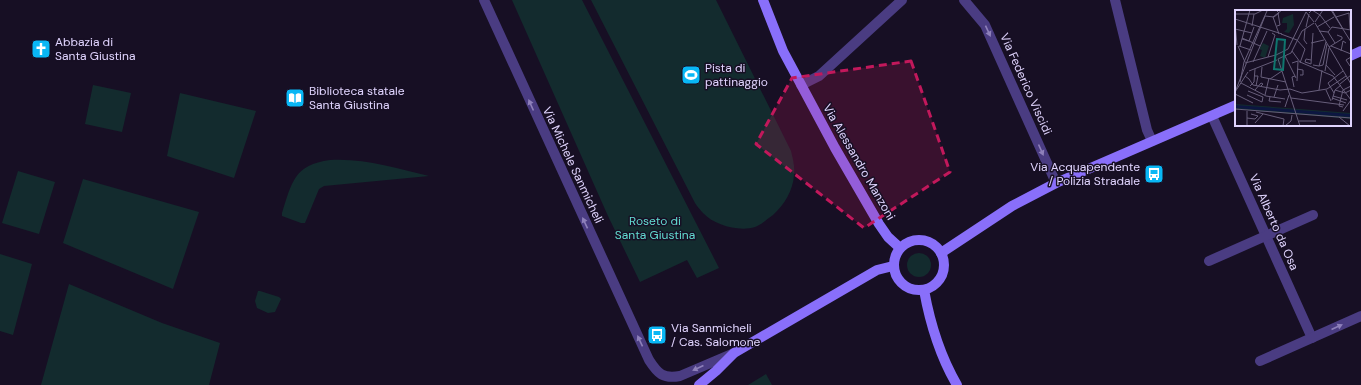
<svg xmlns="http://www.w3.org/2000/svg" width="1361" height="385" font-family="'DM Sans',sans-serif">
  <rect width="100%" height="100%" fill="#170f24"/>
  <g fill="#132b2e">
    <polygon points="512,0 582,0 719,268 697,278 687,260 640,282 608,216"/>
    <path d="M591 0H716L791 151C793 159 795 167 794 175 793 191 784 205 773 215 767 219 761 225 755 227 739 232 714 225 703 213 700 210 697 206 695 203Z"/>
    <polygon points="93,85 131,93 122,132 85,124"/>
    <polygon points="180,93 256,111 234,178 167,156"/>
    <path d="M330 160C364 158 396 168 429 176L324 186 319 189 305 223H301L282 216V213C292 182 294 165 330 160Z"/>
    <polygon points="18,171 55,182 39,234 2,223"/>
    <polygon points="83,179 199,212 173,289 63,243"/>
    <circle cx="919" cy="265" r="12"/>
    <polygon points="0,254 32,264 13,335 0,331"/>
    <polygon points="69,284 162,323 220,343 209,385 41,385"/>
    <polygon points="258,291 260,291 279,297 281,299 275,312 268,313 257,308 255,301"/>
    <polygon points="766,374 772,385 748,385"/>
  </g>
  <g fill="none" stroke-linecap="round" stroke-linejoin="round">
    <g stroke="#4a3c82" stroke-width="10">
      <path d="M484 0 649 360C658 374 663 379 680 376L734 353"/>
      <polyline points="964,0 985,25 1056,183"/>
      <polyline points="1115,0 1147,130 1152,141"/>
      <polyline points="801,85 819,76 902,0"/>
      <polyline points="1212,116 1312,338"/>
      <polyline points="1209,261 1313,215"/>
      <polyline points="1260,361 1361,316"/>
    </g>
    <g stroke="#896ffa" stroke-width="10">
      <polyline points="763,0 783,51 835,148 879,224 888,237 900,248"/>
      <polyline points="1350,56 1361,51"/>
      <circle cx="919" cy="265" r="25"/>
      <polyline points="941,253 1012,206 1056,183 1236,105"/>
      <path d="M924 290C930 323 940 356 957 385"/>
      <polyline points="699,385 716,371 734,353 877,270 893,266"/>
    </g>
  </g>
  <defs><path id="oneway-solid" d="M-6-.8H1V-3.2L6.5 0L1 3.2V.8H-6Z"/></defs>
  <g fill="#8e80ba">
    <use href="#oneway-solid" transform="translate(988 31) rotate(65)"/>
    <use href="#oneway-solid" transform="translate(531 105) rotate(-114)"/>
    <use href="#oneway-solid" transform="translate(1041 150) rotate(66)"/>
    <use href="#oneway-solid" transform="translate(585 223) rotate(-115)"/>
    <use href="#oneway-solid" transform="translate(1337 327) rotate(-24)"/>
    <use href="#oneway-solid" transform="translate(640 341) rotate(-115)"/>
    <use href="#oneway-solid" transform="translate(698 368) rotate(155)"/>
  </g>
  <path fill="#c2185b" fill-opacity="0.2" stroke="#c2185b" stroke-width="3" stroke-dasharray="8 5" stroke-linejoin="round" d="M911 61 950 172 864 228 756 144 792 78Z"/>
  <defs>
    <g id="church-square" transform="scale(1)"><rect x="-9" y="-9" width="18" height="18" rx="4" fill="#09b7f5" stroke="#170f24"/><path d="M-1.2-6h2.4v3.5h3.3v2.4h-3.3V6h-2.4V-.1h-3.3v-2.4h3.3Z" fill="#fff"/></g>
    <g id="stadium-square" transform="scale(1)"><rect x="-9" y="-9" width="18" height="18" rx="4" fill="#09b7f5" stroke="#170f24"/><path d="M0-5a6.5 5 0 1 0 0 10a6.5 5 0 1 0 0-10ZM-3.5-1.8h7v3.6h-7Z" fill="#fff"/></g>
    <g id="library-square" transform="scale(1)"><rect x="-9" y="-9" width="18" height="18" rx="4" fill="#09b7f5" stroke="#170f24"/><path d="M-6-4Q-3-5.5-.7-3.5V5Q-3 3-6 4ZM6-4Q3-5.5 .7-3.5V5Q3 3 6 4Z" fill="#fff"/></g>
    <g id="bus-square" transform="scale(1)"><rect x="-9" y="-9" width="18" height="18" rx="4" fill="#09b7f5" stroke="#170f24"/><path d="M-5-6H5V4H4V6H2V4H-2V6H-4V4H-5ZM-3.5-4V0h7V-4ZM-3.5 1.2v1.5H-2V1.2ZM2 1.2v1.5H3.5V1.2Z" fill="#fff"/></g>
  </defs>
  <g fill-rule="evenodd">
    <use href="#church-square" x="41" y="49"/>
    <use href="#stadium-square" x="691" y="75"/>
    <use href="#library-square" x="295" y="98"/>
    <use href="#bus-square" x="1154" y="174"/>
    <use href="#bus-square" x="657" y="335"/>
  </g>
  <g text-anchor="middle" stroke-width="3" stroke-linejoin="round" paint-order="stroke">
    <g font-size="12" fill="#e0d4fe" stroke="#170f24" text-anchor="start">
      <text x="55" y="46">Abbazia di<tspan x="55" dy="14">Santa Giustina</tspan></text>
      <text x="705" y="72">Pista di<tspan x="705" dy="14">pattinaggio</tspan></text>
      <text x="309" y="95">Biblioteca statale<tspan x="309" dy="14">Santa Giustina</tspan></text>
      <text x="1140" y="171" text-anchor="end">Via Acquapendente<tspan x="1140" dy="14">/ Polizia Stradale</tspan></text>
      <text x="671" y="332">Via Sanmicheli<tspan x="671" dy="14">/ Cas. Salomone</tspan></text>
    </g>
    <g font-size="12" fill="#e0d4fe" stroke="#170f24">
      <text transform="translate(1026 84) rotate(66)" y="4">Via Federico Viscidi</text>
      <text transform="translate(859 162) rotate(60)" y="4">Via Alessandro Manzoni</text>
      <text transform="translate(573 165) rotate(65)" y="4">Via Michele Sanmicheli</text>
      <text transform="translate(1274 222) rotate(66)" y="4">Via Alberto da Osa</text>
    </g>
    <g font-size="12" fill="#62dbd1" stroke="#170f24">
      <text x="655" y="225">Roseto di<tspan x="655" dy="14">Santa Giustina</tspan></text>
    </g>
  </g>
  <g transform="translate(1235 10)">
    <rect width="116" height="116" fill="#170f24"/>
    <path d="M58 4 59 15 54 23 49 22 52 19V13H47L48 8ZM28 33 34 36 30 48 25 46 27 40 24 39ZM0 94 116 103V109L0 99Z" fill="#132b2e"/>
    <path d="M0 95 116 104V107L0 98Z" fill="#0c1641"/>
    <path fill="none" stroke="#675e7b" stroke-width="1" d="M96 0 116 32M97 0 108 19M71 2 79 12M74 3 77 0 85 5M114 3 115 19M0 4H20L28 0M85 5 95 18M101 7 114 3M0 9 47 24M80 12 88 0M0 13 2 35M80 13 116 74M17 16 19 4M42 16 45 15 43 3M19 17 14 31 25 36M71 17 74 4M82 17 99 7M0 19 17 23M70 19 69 30 72 34M84 21 93 22 97 17 116 20M93 22 100 33M44 24 38 7 47 0M46 24 62 30 70 39M7 29 14 31 7 28M76 33 89 30M3 36 10 52M4 36 16 40M5 36 15 0M96 36 116 44M94 37 107 29V27L102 25M57 41 65 52 98 66 116 90M106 41 108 31 111 33M41 45 53 39 71 2M50 46 61 68M33 47 40 25 37 23M43 49 65 116M43 49 56 43 67 21 79 13M76 50 71 49 70 52 76 54M18 52 32 21M10 53 41 45M57 53 63 51 62 71M65 53 70 39M76 54 78 23M78 55 84 56 91 32M91 55 100 65M84 56 88 55 92 34M115 56 111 50 116 47M27 57 26 67 51 72M62 59 68 60V65H65M14 61 42 50M90 61 94 38M10 66 14 69 18 75 45 80 55 79 67 83 92 79 111 66M20 66H23L21 76M35 69 47 61M5 72 9 52 32 1M6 73 31 86 50 89M105 74 116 65M15 76 19 72 20 59M59 77 57 67 60 66M20 80 26 73 28 74 26 76M84 80 87 60M91 80 96 91M100 80 110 83 116 80M0 82 13 62M0 82 30 6 39 7 44 3 41 0M99 83 93 73 108 61M0 84 18 93M12 85 27 92 28 87 13 81M30 85 34 68M98 86 112 90M35 87 34 91 46 92M39 87 43 75M56 88 109 95M97 88 111 93M97 90 100 80 106 75M50 97 54 85M108 97 104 96 108 80 116 76M0 99 116 108M108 101 116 90M21 102 49 109 48 116M104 107 115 116M12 108 20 109 23 106 16 104M64 111H81M20 113 28 104M12 116V101M50 116 56 111 57 105"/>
    <path fill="#0f766e" fill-opacity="0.15" stroke="#0f766e" stroke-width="2" d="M42 29 50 30 48 60 39 59Z"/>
    <rect width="116" height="116" fill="none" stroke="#e0d4fe" stroke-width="2"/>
  </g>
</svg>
